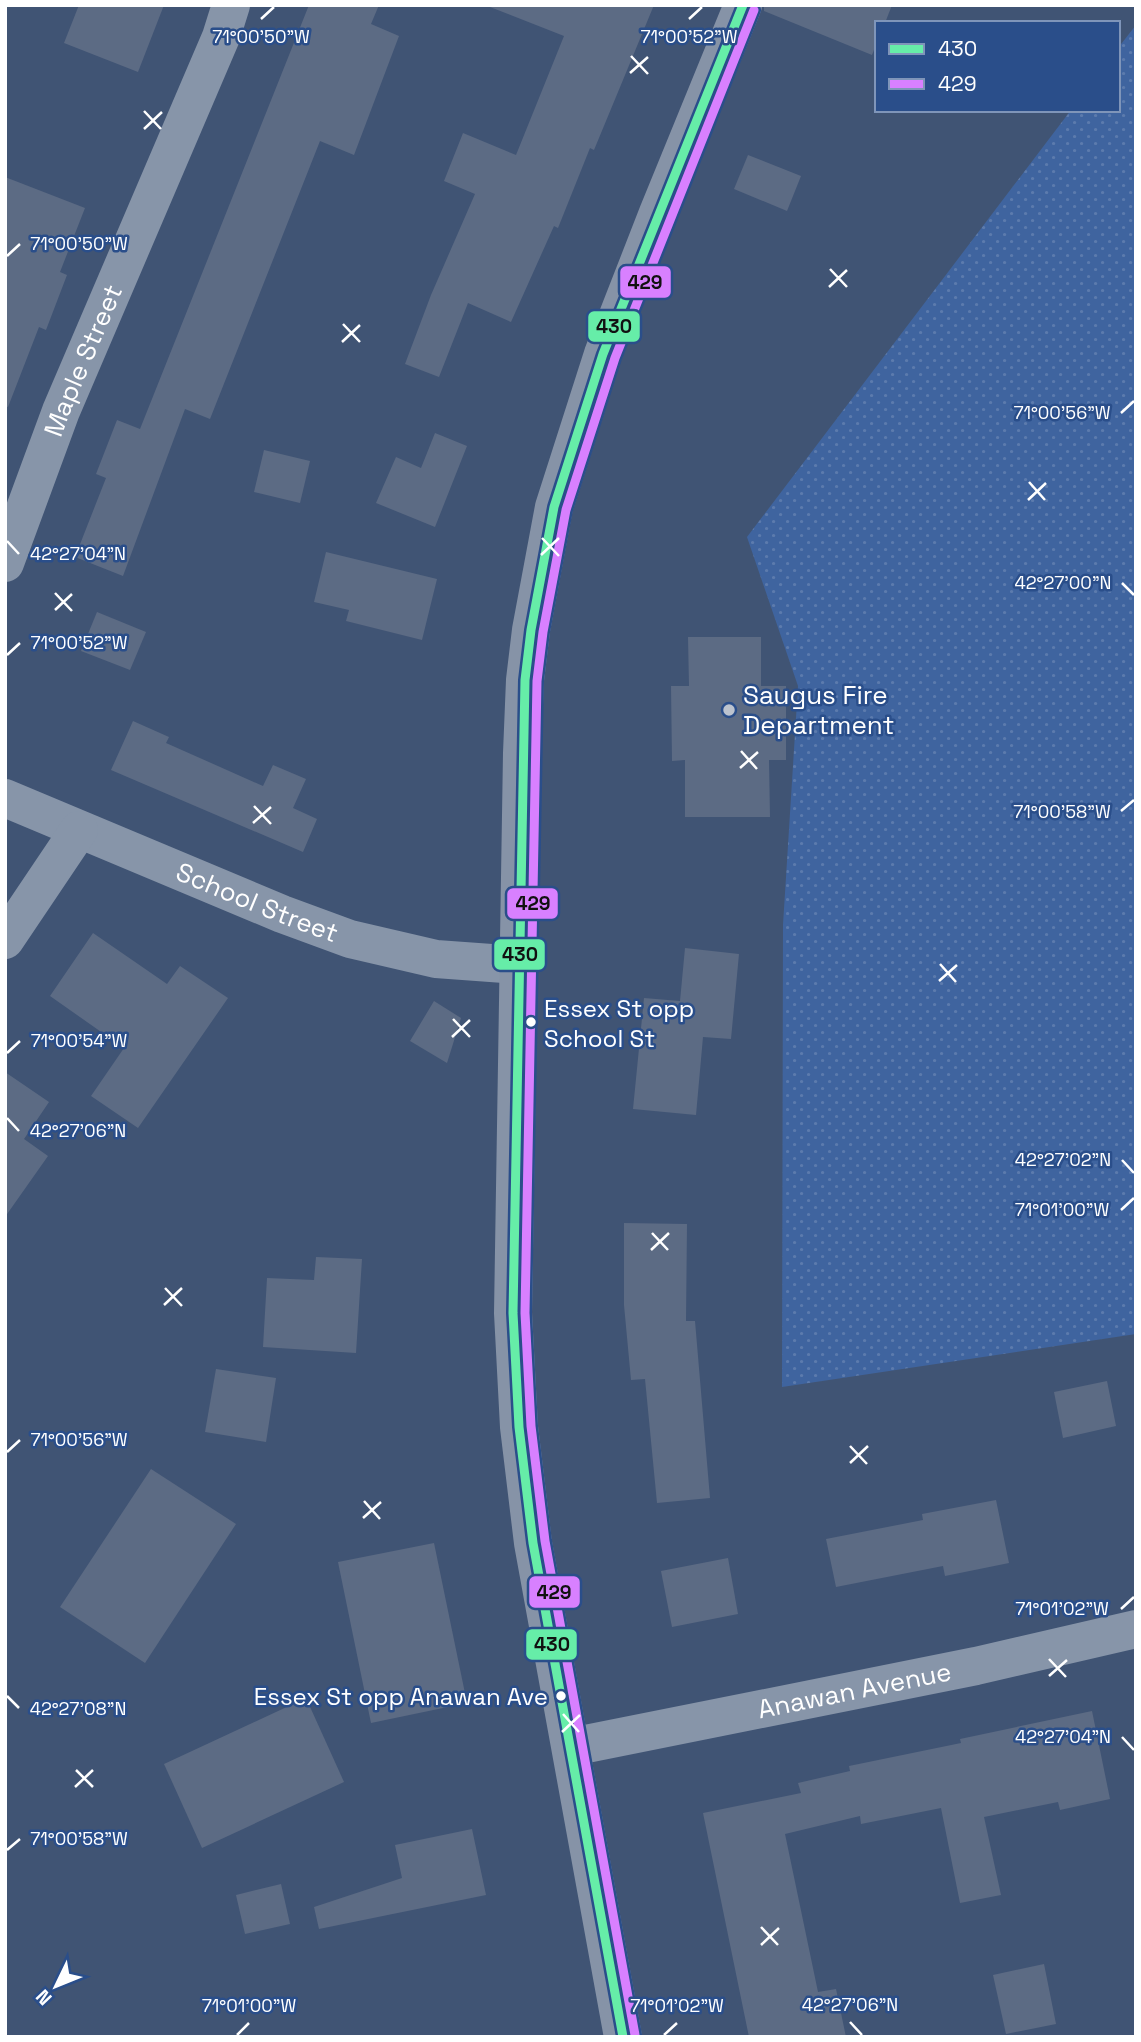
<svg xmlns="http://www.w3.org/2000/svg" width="1141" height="2042" font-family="'Space Grotesk',sans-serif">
  <defs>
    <pattern id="park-dots" width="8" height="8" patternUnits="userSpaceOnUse" patternTransform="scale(1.75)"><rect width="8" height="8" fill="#3f649f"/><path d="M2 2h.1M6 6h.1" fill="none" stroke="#5c7bad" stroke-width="1.8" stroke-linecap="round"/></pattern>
  </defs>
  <rect width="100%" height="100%" fill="#405474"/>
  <polygon fill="url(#park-dots)" points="1136,25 1136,1334 782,1387 783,925 798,686 747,537 1071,110 1118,110 1118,48"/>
  <g fill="#5c6b84">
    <polygon points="79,5 164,5 138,72 64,43"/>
    <polygon points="309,5 379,5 371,24 399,36 354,155 320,141 210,419 185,409 123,576 75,557 106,478 96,474 117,420 140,429"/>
    <polygon points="491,5 654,5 594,150 590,148 558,228 554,226 511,322 468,303 439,377 405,364 431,295 475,194 444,181 463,133 516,155 564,36 490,7"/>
    <polygon points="764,5 892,5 885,23 877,23 877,42 872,55 764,11"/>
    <polygon points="748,155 801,176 787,211 734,189"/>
    <polygon points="5,177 85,208 60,272 67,275 46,330 39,327 8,407 5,406"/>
    <polygon points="435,433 467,446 435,527 376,503 396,457 421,468"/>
    <polygon points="264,450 310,461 300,503 254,492"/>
    <polygon points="326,552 437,579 422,640 346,621 349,610 314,602"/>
    <polygon points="97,612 146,632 130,670 81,651"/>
    <polygon points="688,637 761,637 761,686 786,686 786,760 769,760 770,817 685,817 685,760 672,761 671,686 689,686"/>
    <polygon points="133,721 169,737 166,743 263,786 273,765 306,779 293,808 317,819 303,852 111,770"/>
    <polygon points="93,933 167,984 180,966 228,998 138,1128 91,1096 124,1048 50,996"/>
    <polygon points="685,948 739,954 731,1039 703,1037 696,1115 633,1109 644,998 680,1001"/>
    <polygon points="434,1001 461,1018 447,1063 410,1041"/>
    <polygon points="5,1072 49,1102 24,1139 48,1156 5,1217"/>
    <polygon points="624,1223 687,1224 686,1321 695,1321 710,1498 657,1503 645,1379 631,1380 624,1305"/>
    <polygon points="316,1257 362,1259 356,1353 263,1347 267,1278 314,1280"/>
    <polygon points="216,1369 276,1378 266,1442 205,1432"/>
    <polygon points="1107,1381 1116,1426 1063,1438 1054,1392"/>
    <polygon points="151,1469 236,1524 145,1663 60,1607"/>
    <polygon points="996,1500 1009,1563 945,1576 943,1566 836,1587 826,1539 923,1520 922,1514"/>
    <polygon points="434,1543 467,1703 371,1723 338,1562"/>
    <polygon points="728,1558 738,1614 672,1627 661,1571"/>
    <polygon points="306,1698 344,1782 202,1848 164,1764"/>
    <polygon points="1092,1711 1110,1799 1060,1810 1058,1802 984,1817 1001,1895 960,1903 941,1808 861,1824 860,1816 785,1834 818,1992 836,1989 846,2037 749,2037 703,1813 801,1793 798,1783 850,1771 849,1766 961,1743 960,1739"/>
    <polygon points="472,1829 486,1895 319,1929 314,1907 402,1878 395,1845"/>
    <polygon points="281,1884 290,1924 245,1934 236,1895"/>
    <polygon points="1044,1964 1056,2024 1006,2034 993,1975"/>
  </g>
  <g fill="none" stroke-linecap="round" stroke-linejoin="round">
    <g stroke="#8795a9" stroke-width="38">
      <path id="s1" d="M5 563 61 411 221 37 231 5"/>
      <path id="s2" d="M5 798 282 914 350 939 436 959 519 965"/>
      <polyline points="5,940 79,830"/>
      <path id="s3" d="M571 1747 976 1666 1136 1629"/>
    </g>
    <polyline stroke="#8693a7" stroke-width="38" points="623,2037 533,1543 519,1427 513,1313 522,753 525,680 531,630 554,507 603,354 658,213 743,5"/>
    <g stroke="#2a4e8a" stroke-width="14">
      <polyline id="bus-1" points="623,2037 533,1543 519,1427 513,1313 525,680 531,630 554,507 603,354 743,5"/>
    </g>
    <g stroke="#2a4e8a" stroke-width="14">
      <polyline id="bus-2" points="635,2035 545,1541 531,1426 525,1313 537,681 543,632 566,510 615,358 754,10"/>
    </g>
    <use href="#bus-1" stroke="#66eda8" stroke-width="9"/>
    <use href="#bus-2" stroke="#d880ff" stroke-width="9"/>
  </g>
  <path fill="none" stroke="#fff" stroke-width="2.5" d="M261 19 274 7M689 19 702 7M631 56 648 74M630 73 648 57M144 111 161 129M144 129 162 112M7 256 20 244M830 269 847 287M829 287 847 270M343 324 360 342M342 342 360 325M1121 413 1134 401M1029 482 1045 500M1028 500 1046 483M542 538 559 556M7 541 19 554M541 555 559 538M1122 583 1134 595M55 593 72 611M55 610 72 594M7 655 20 643M741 751 757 769M740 768 758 752M254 806 271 824M1121 811 1134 800M253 823 271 807M940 964 956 982M939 981 957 965M453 1019 470 1037M452 1037 470 1020M7 1053 20 1041M7 1118 19 1131M1122 1160 1134 1173M1121 1210 1134 1198M652 1233 668 1250M651 1250 669 1233M165 1288 182 1306M164 1305 182 1288M850 1446 867 1464M7 1452 20 1440M850 1463 868 1446M364 1501 380 1519M363 1518 381 1502M1121 1609 1134 1597M1049 1659 1066 1677M1049 1676 1067 1660M7 1696 19 1708M563 1714 579 1732M562 1732 580 1715M1122 1737 1134 1750M76 1770 93 1787M75 1787 93 1770M7 1850 20 1839M761 1927 778 1945M761 1945 779 1928M850 2022 862 2035M237 2035 249 2023M664 2035 677 2023"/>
  <circle fill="#bcc3ce" stroke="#2a4e8a" stroke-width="2.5" cx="729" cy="710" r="7"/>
  <g fill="#fff" stroke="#2a4e8a" stroke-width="2.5">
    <circle cx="531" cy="1022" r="6"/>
    <circle cx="561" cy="1696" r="6"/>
  </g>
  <g text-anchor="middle" stroke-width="5" stroke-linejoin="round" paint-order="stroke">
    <g font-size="24" fill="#fff" stroke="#2a4e8a" text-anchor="start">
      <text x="544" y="1017">Essex St opp<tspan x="544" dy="30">School St</tspan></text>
      <text x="548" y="1705" text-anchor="end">Essex St opp Anawan Ave</text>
    </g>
    <g font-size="26" fill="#fff" stroke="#2a4e8a">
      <text dy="9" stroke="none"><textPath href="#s1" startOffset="217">Maple Street</textPath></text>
      <text dy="9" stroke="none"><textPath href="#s2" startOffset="273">School Street</textPath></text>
      <text dy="9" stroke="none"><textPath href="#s3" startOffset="289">Anawan Avenue</textPath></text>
    </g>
    <g font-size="26" fill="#fff" stroke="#2a4e8a" text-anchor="start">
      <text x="743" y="704">Saugus Fire<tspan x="743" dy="30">Department</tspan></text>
    </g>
  </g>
  <g font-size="18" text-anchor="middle" fill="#fff" stroke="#2a4e8a" stroke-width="5" stroke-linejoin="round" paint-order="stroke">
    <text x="261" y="43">71°00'50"W</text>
    <text x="689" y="43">71°00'52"W</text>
    <text x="79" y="250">71°00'50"W</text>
    <text x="1062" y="419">71°00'56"W</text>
    <text x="78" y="560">42°27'04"N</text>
    <text x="1063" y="589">42°27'00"N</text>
    <text x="79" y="649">71°00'52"W</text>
    <text x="1062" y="818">71°00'58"W</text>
    <text x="79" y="1047">71°00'54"W</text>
    <text x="78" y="1137">42°27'06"N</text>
    <text x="1063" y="1166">42°27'02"N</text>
    <text x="1062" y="1216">71°01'00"W</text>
    <text x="79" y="1446">71°00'56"W</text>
    <text x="1062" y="1615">71°01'02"W</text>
    <text x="78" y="1715">42°27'08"N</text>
    <text x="1063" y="1743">42°27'04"N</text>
    <text x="79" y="1845">71°00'58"W</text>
    <text x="850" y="2011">42°27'06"N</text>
    <text x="249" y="2012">71°01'00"W</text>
    <text x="677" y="2012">71°01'02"W</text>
  </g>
  <g stroke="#2a4e8a" stroke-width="2.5">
    <rect x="619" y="265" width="53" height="34" rx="7" fill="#d880ff"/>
    <rect x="587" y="310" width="54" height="33" rx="7" fill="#66eda8"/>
    <rect x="506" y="887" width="53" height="33" rx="7" fill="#d880ff"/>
    <rect x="493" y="938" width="53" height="33" rx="7" fill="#66eda8"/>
    <rect x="528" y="1575" width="53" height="34" rx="7" fill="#d880ff"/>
    <rect x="525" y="1628" width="53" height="33" rx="7" fill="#66eda8"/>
  </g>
  <g font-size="19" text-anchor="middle" font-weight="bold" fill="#111">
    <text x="645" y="289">429</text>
    <text x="614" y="333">430</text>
    <text x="533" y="910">429</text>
    <text x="520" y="961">430</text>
    <text x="554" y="1599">429</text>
    <text x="552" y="1651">430</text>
  </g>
  <rect width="1141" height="2042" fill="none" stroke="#ffffff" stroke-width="14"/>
  <rect x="875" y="21" width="245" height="91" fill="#2a4e8a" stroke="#7f95b9" stroke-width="2"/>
  <rect x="889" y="44" width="35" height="10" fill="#66eda8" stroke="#7f95b9" stroke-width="2"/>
  <text x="938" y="56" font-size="21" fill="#ffffff">430</text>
  <rect x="889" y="79" width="35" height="10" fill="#d880ff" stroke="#7f95b9" stroke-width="2"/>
  <text x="938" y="91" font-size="21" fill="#ffffff">429</text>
  <g transform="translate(56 1986) rotate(227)" stroke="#2a4e8a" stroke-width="5" paint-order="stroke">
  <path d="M0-5L12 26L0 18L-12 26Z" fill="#ffffff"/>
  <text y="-10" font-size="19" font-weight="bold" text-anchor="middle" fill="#ffffff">N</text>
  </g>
</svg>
